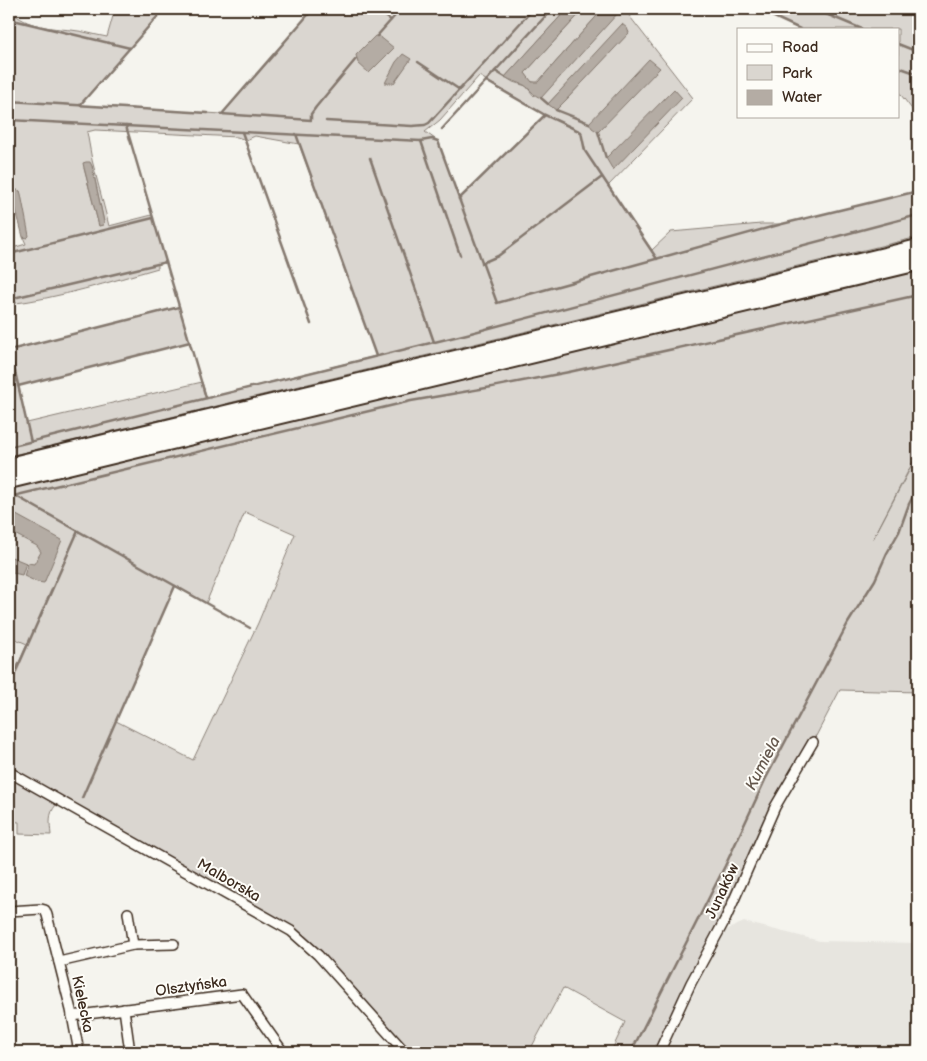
<svg xmlns="http://www.w3.org/2000/svg" width="927" height="1061" font-family="'Balsamiq Sans',sans-serif">
  <rect width="100%" height="100%" fill="#f5f4ee"/>
  <filter id="ink" filterUnits="userSpaceOnUse"><feTurbulence type="fractalNoise" baseFrequency=".02" numOctaves="2"/><feDisplacementMap in="SourceGraphic" scale="10" xChannelSelector="R" yChannelSelector="G"/><feConvolveMatrix kernelMatrix="1 2 1 2 8 2 1 2 1" color-interpolation-filters="sRGB"/></filter>
  <g filter="url(#ink)">
    <g fill="#e7e5df">
      <polygon points="9,636 27,643 9,685"/>
      <polygon points="744,922 820,941 918,943 918,1042 906,1052 665,1052 724,931"/>
    </g>
    <g fill="#dad6d0" stroke="#8a8077" fill-rule="evenodd">
      <path d="M9 9H12L11 11C26 27 51 28 71 30 83 31 95 35 107 37L115 9H145L153 14 158 9H164L80 105 222 114 313 9H375L391 20 401 9H567L505 77 513 82 526 86 534 96 617 13 614 9H624L693 98 608 186 652 250 671 232 761 224H782L918 191V237L9 456V345L10 350 179 307 190 342 18 386 27 423 202 382 207 398 376 356 299 144 255 136 246 140 237 137 95 130 87 132 92 160 109 226 152 215 166 262 158 264V268C109 282 60 298 9 304V249L26 244 23 237H27L20 191 17 190 14 194 9 175V163H11L9 154ZM622 25 629 32 566 100 556 110 548 104ZM479 76 545 115 459 199 438 141 425 132 440 120ZM92 166 104 222 99 226 84 168Z"/>
      <polygon points="584,9 603,9 537,83 530,81 525,73"/>
      <polygon points="757,9 918,9 918,117 898,91 898,29 800,29"/>
      <path d="M918 270V452L873 539 918 454V692L840 690 816 736 811 737 771 807 731 898 726 905 653 1052H611L625 1022 563 988 529 1052H411L321 953 142 843 9 767V685L27 644 9 636V489ZM245 512 295 534 258 623 193 760 116 721 175 586 206 603Z"/>
      <path d="M13 779 56 805C48 814 50 823 51 835L19 834V822L9 821V781Z"/>
    </g>
    <g fill="#b4aca4" stroke="#84786e">
      <path d="M567 9H584L525 73 532 82H538L603 9H614L618 13 541 98C532 95 531 89 524 85 518 82 511 81 505 77Z"/>
      <polygon points="622,24 627,28 629,33 566,100 556,110 548,104"/>
      <polygon points="375,36 379,36 394,48 369,73 358,63 356,55"/>
      <polygon points="403,54 411,59 394,83 385,83 396,62"/>
      <polygon points="649,59 660,68 598,132 592,128 589,123"/>
      <polygon points="674,89 682,98 613,170 606,158"/>
      <polygon points="86,162 90,162 92,166 104,222 103,225 99,226 84,168 83,163"/>
      <polygon points="17,190 20,191 21,194 29,236 27,238 23,237 15,206 14,194"/>
      <polygon points="9,511 62,540 44,583 37,582 24,576 28,563 34,564 41,552 37,546 9,531"/>
      <polygon points="9,556 26,563 22,575 9,572"/>
    </g>
    <g fill="none" stroke-linecap="round" stroke-linejoin="round">
      <g stroke="#84786e" stroke-width="2.5">
        <polyline points="375,9 391,20"/>
        <polyline points="757,9 800,29"/>
        <polyline points="814,9 862,29"/>
        <polyline points="9,19 130,48"/>
        <polyline points="377,36 401,9"/>
        <polyline points="898,44 918,52"/>
        <polyline points="418,62 460,90"/>
        <polyline points="898,67 918,74"/>
        <polyline points="495,71 505,77"/>
        <polyline points="486,81 545,115 581,132 585,151 657,259"/>
        <polyline points="541,98 548,104"/>
        <polyline points="9,101 208,113"/>
        <polyline points="80,105 164,9"/>
        <polyline points="556,110 589,123"/>
        <polyline points="221,114 311,120 311,114 316,107 356,59"/>
        <polyline points="222,114 313,9"/>
        <polyline points="9,120 421,141 432,139 438,141 497,303 782,224 918,191"/>
        <polyline points="326,121 412,126 425,125 429,123 533,9"/>
        <polyline points="126,126 206,398"/>
        <polyline points="442,129 552,9"/>
        <polyline points="242,132 311,324"/>
        <polyline points="598,132 606,158"/>
        <polyline points="296,134 376,356"/>
        <polyline points="421,141 460,255"/>
        <polyline points="370,158 434,342"/>
        <polyline points="459,199 545,115"/>
        <polyline points="9,254 153,218"/>
        <polyline points="482,263 498,256 602,177"/>
        <polyline points="9,299 166,262"/>
        <polyline points="9,345 31,442"/>
        <polyline points="10,350 179,307"/>
        <polyline points="18,386 190,342"/>
        <polyline points="9,447 467,334 918,215"/>
        <polyline points="16,496 250,628"/>
        <polyline points="9,497 411,401 492,387 569,372 918,295"/>
        <polyline points="9,687 78,531"/>
        <polyline points="82,798 175,586"/>
        <polyline points="631,1052 725,866 765,780 848,623 875,580 887,553 899,532 909,504 918,486"/>
      </g>
      <g stroke="#3b2a1e" stroke-width="12">
        <g id="minor">
          <polyline points="9,772 291,931 318,955 405,1052"/>
          <polyline points="9,911 41,909 45,910 47,915 71,1010 79,1052"/>
          <polyline points="128,913 133,945"/>
          <polyline points="59,962 133,945 174,944"/>
          <polyline points="124,1009 130,1052"/>
          <polyline points="72,1016 242,994 283,1052"/>
          <polyline points="659,1052 691,983 726,918 775,807 813,742"/>
        </g>
      </g>
      <g stroke="#3b2a1e" stroke-width="20">
        <g id="motorway">
          <polyline points="9,466 918,248"/>
          <polyline points="9,480 918,262"/>
        </g>
      </g>
      <use href="#minor" stroke="#fdfcf7" stroke-width="9"/>
      <use href="#motorway" stroke="#fdfcf7" stroke-width="16"/>
    </g>
  </g>
  <g text-anchor="middle" stroke-width="4" stroke-linejoin="round" paint-order="stroke">
    <g font-size="15" fill="#3b2a1e" stroke="#fdfcf7">
      <text transform="translate(229 880) rotate(30)" y="5">Malborska</text>
      <text transform="translate(722 891) rotate(-65)" y="5">Junaków</text>
      <text transform="translate(191 986) rotate(-8)" y="5">Olsztyńska</text>
      <text transform="translate(83 1004) rotate(78)" y="5">Kielecka</text>
    </g>
    <g font-size="16" font-style="italic" fill="#65584d" stroke="#fdfcf7">
      <text transform="translate(762 763) rotate(-63)" y="6">Kumiela</text>
    </g>
  </g>
  <rect width="927" height="1061" fill="none" stroke="#fdfcf7" stroke-width="30"/>
  <rect x="15" y="15" width="897" height="1031" fill="none" stroke="#3b2a1e" stroke-width="2" filter="url(#ink)"/>
  <rect x="737" y="28" width="162" height="90" fill="#fdfcf7" stroke="#afa8a0"/>
  <rect x="747" y="44" width="25" height="8" fill="#fdfcf7" stroke="#afa8a0"/>
  <text x="782" y="52" font-size="15" fill="#3b2a1e">Road</text>
  <rect x="747" y="65" width="25" height="15" fill="#dad6d0" stroke="#afa8a0"/>
  <text x="782" y="78" font-size="15" fill="#3b2a1e">Park</text>
  <rect x="747" y="90" width="25" height="15" fill="#b4aca4" stroke="#afa8a0"/>
  <text x="782" y="102" font-size="15" fill="#3b2a1e">Water</text>
</svg>
